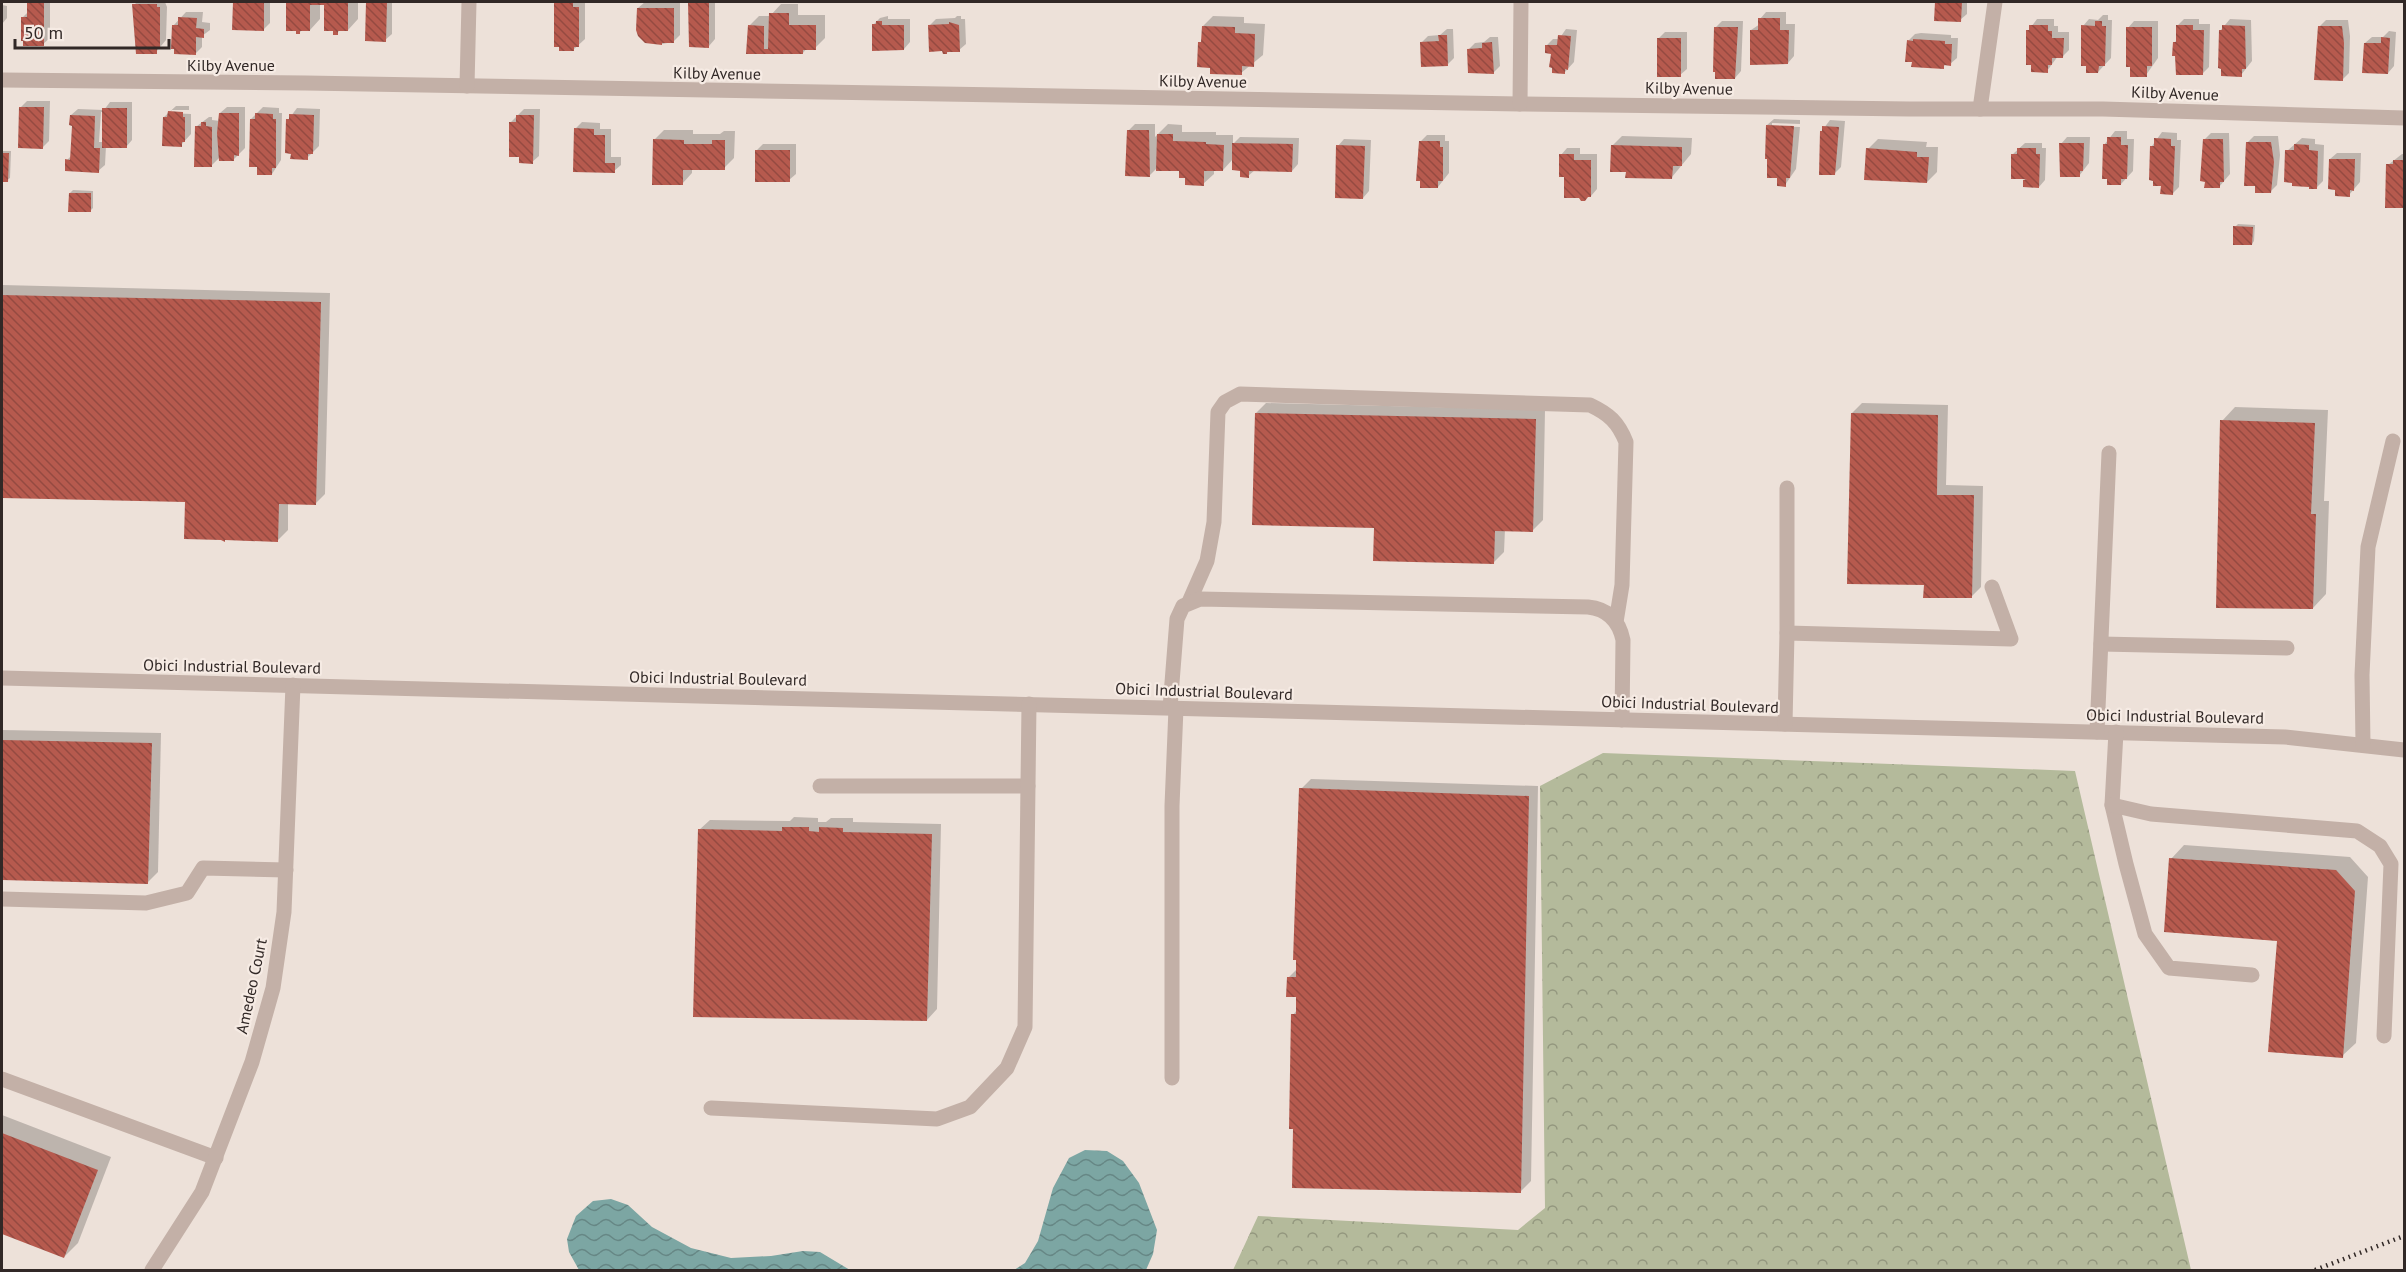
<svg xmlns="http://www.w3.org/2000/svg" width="2406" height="1272" font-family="'PT Sans',sans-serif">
  <defs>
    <pattern id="forest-crowns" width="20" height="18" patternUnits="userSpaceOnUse" patternTransform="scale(1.5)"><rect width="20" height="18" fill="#b4ba9b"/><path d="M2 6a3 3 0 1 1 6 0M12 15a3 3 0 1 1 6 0" fill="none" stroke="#93977e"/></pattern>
    <pattern id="water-waves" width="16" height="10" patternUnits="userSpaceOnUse" patternTransform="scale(1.5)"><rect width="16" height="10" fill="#7ca6a3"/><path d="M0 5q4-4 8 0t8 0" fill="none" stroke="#668785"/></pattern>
    <pattern id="building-back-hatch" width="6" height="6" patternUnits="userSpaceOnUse" patternTransform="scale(1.5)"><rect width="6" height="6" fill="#b65a4e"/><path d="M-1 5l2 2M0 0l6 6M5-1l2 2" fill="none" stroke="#954a41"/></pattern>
  </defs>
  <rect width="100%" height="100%" fill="#ede1d9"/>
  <polygon fill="url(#forest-crowns)" points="1603,753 2075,771 2191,1270 1233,1270 1258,1216 1518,1230 1545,1208 1540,786"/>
  <g fill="url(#water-waves)">
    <polygon points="1085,1150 1107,1151 1123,1161 1139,1183 1157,1230 1153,1254 1146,1270 1014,1270 1025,1263 1038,1241 1053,1188 1069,1158"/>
    <polygon points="611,1199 628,1205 652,1227 691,1248 731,1258 771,1256 803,1251 820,1252 850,1270 579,1270 569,1252 567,1239 576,1216 593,1201"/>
  </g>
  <g fill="#0003" fill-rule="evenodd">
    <polygon points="31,2 50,2 50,38 43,44 23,17 29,11"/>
    <polygon points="137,2 165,2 167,7 166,40 156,52 134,5"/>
    <polygon points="234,2 270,2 270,23 263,30 234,29"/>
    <polygon points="288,2 358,2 358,19 348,30 340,30 337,33 325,4 320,4 320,19 310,30 302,30 300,32 297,29 288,29"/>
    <polygon points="367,2 392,2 392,34 385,40 367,40"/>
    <polygon points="555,2 585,2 585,39 573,50 555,45"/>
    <polygon points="645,2 680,2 680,35 673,42 662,44 638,8"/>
    <polygon points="690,2 715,2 715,39 709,46 690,46"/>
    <polygon points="1936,2 1967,2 1967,14 1960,20 1935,19"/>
    <polygon points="781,4 798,4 798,15 825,15 825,38 815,48 807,48 803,53 748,52 749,26 759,16 770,16"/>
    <polygon points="2,5 7,6 7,18 2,24"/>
    <polygon points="186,12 203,12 202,22 210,23 210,30 202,36 202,47 195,54 173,26"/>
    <polygon points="1766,12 1786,12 1786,24 1795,24 1794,56 1788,63 1751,30 1760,24 1760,19"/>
    <polygon points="2103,15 2108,15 2108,20 2112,20 2111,58 2098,72 2083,26 2089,19 2098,20"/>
    <polygon points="888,16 888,19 910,19 910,42 904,49 874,24 880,18"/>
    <polygon points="957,16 961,16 961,19 965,19 966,44 959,50 944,53 930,25 936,19 955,18"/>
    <polygon points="1213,16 1244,17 1244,23 1265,24 1263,55 1241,73 1212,66 1200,43 1203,40 1203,26"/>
    <polygon points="2037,19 2054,19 2054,26 2058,26 2058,32 2069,32 2069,50 2063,56 2058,56 2047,71 2028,31"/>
    <polygon points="2184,19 2199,19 2199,24 2210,24 2209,67 2202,74 2174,43 2177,40 2178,25"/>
    <polygon points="2230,19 2251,20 2252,61 2241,75 2220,31"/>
    <polygon points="2326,20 2348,20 2350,36 2349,73 2342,80 2320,26"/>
    <polygon points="1722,21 1743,21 1741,71 1735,78 1715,28"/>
    <polygon points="2134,21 2158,21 2158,58 2146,75 2128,28"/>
    <polygon points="1447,29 1453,29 1454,58 1448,64 1422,42 1428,36 1440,35"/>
    <polygon points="1566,29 1577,30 1574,62 1565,72 1547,45 1553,39 1559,39"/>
    <polygon points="2389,31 2396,32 2394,66 2388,73 2365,43 2372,37 2383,37"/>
    <polygon points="1665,32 1687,32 1687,69 1680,75 1658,39"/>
    <polygon points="1921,33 1951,35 1951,38 1958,38 1957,58 1950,64 1946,64 1943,67 1908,41 1915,34"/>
    <polygon points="1490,37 1498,37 1500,66 1493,73 1469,49 1475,43 1484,42"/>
    <polygon points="27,101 50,101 49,141 43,147 21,107"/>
    <path d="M110 102H132V140L126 147 106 146 105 165 98 171 67 160 72 155 73 124 71 115 78 109 104 110ZM101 112H104V142H99Z"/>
    <polygon points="176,106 189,106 189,110 172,110 169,113 191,114 191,111 191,134 181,145 164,117"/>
    <polygon points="227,107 245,107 245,148 233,160 220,157 211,166 197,126 209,117 212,117 212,120 220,121 220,113"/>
    <polygon points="263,107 279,108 279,113 282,113 281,160 272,174 251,119"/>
    <polygon points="297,108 320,109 319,146 307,158 288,120"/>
    <polygon points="524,109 540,109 539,156 532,162 511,122"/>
    <polygon points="1774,119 1800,120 1800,124 1772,123 1772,126 1800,127 1796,169 1785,185 1778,176 1767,125"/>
    <polygon points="1830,120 1845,121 1841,167 1834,174 1821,132"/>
    <polygon points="582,122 600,123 600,129 611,129 611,157 621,157 621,165 614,171 574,170 575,129"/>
    <polygon points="1135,124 1155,124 1155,137 1168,124 1182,125 1182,132 1216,132 1216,135 1233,135 1233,144 1240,137 1299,138 1298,164 1292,171 1255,170 1248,176 1233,159 1223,170 1214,169 1214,174 1203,184 1187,176 1180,170 1156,169 1150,175 1128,131"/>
    <polygon points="664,130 693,130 693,134 720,134 724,131 735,131 734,158 724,168 692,168 692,173 682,184 654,140"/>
    <polygon points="2115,131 2127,131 2127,139 2134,139 2133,171 2121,184 2104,145"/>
    <polygon points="2162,132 2177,133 2177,140 2181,140 2179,187 2173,193 2152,146"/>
    <polygon points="2211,133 2229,133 2230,174 2219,187 2204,140"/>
    <polygon points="1427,135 1445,135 1445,141 1449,141 1449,173 1438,187 1420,142"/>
    <polygon points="1622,136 1692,138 1691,154 1672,177 1627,171 1612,146"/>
    <polygon points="2254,136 2278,136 2280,155 2277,185 2271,191 2248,142"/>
    <polygon points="2067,137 2090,137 2089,163 2079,176 2061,144"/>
    <polygon points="2302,138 2315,139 2315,144 2324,145 2323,181 2316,188 2287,151"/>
    <polygon points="1344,139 1371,140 1369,191 1363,198 1338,146"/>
    <polygon points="1878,139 1927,142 1926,147 1938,147 1937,172 1927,182 1868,149"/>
    <polygon points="2025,143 2042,143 2042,148 2046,148 2045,180 2039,187 2025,186 2025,178 2013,154"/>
    <polygon points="763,144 796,144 796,174 789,180 756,151"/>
    <polygon points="1567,148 1580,148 1580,154 1597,154 1597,189 1591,196 1565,175 1561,155"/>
    <polygon points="2,151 11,151 10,178 7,180 2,180"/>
    <polygon points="2337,153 2361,153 2360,182 2349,195 2330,159"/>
    <polygon points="2402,154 2404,154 2404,207 2386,206 2388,165"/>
    <polygon points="73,190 93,191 93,208 90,211 70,193"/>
    <polygon points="2238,224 2255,225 2254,241 2252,244 2235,227"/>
    <polygon points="2,285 330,293 325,494 315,504 288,503 288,530 278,540 225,540 187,501 2,496"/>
    <polygon points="1266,403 1545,410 1543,520 1533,530 1505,529 1504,552 1493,563 1376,526 1256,413"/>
    <polygon points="1862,403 1948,405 1946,485 1983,486 1981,587 1971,597 1925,584 1852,413"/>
    <polygon points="2235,407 2328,410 2324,501 2329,501 2326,594 2313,608 2222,421"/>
    <polygon points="2,730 161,733 158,872 148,882 2,879"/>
    <polygon points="1311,779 1538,786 1531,1181 1520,1192 1293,1015 1297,1010 1297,996 1288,978 1298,968 1298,959 1294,958 1301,789"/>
    <polygon points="794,817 818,818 818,822 826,822 831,818 853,818 853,822 941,824 937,1009 927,1020 699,830 710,820 790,821"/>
    <polygon points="2184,845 2350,857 2368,877 2356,1043 2342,1056 2278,940 2171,859"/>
    <polygon points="2,1115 111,1157 78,1243 64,1257 2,1232"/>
  </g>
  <g fill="url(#building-back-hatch)">
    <polygon points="233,2 264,2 264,31 232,30"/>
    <polygon points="286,2 348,2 348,31 338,31 338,35 333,35 333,31 324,31 324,5 310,5 310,31 300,31 300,34 296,34 296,31 286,31"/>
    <polygon points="366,2 387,2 386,42 365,41"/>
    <polygon points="554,2 573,2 573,7 579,7 579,47 574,47 574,51 559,51 559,47 554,47"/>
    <polygon points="688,2 709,2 709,48 689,47"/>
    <polygon points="1935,2 1962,2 1961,22 1934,21"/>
    <polygon points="27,3 44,3 44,46 23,46 23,41 21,41 21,17 27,17"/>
    <polygon points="132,4 157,4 157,7 160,7 160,49 157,49 157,54 136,54"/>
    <polygon points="637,8 674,8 674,43 662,43 662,45 645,43 638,36 636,30"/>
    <polygon points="769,13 789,13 789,25 816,25 816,50 803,50 803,54 746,54 748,25 764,26 764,49 768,49"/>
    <polygon points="178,17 197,18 196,28 204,29 204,38 196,37 196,55 174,54 174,49 171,49 172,25 178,25"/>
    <polygon points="1758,18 1780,18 1780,30 1789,30 1788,64 1750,65 1750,30 1758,30"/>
    <polygon points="876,21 882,21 882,25 904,25 904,50 872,51 872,24 876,24"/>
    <polygon points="2095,21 2102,21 2102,26 2106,26 2105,66 2099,66 2098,73 2086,73 2086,66 2081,66 2081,25 2095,26"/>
    <polygon points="949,22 959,25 960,52 947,52 947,54 943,54 942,51 929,52 928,25 949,24"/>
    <polygon points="2029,25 2048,25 2048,31 2052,31 2052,38 2064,38 2063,58 2052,58 2052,65 2048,65 2048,73 2031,72 2031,65 2026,65 2026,30 2029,30"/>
    <polygon points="2176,25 2193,25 2193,30 2204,30 2203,75 2176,75 2175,56 2172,56 2173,42 2176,42"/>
    <polygon points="2222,25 2245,26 2246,69 2242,69 2242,77 2221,76 2221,69 2218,68 2219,30 2222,30"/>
    <polygon points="1202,26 1235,27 1235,33 1255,34 1254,67 1242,66 1242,75 1210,74 1210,68 1197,67 1198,42 1201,42"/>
    <polygon points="2318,26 2342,26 2344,43 2343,81 2314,80"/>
    <polygon points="1714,27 1738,27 1735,79 1715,79 1715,72 1713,72"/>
    <polygon points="2126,27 2152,27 2152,66 2147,66 2147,77 2130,77 2130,67 2126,67"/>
    <polygon points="1438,35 1447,35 1448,66 1421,67 1420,42 1439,41"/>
    <polygon points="1558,35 1571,36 1568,70 1565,69 1565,74 1552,73 1552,68 1549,67 1551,54 1545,53 1545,45 1557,45"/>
    <polygon points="2381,37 2390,38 2388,74 2362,73 2364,43 2381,43"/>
    <rect x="1657" y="38" width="24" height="39"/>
    <polygon points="1913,39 1945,41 1945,44 1952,44 1951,66 1944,65 1944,69 1911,67 1912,62 1905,62 1907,40 1913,41"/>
    <polygon points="1492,42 1494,74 1468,73 1467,49 1482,48 1482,43"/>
    <polygon points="19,107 44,107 43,149 18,148"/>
    <rect x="102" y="108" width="25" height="40"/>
    <polygon points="168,111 183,112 183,117 185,117 185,142 182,142 182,147 162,146 163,117 167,117"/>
    <polygon points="219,113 239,113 239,156 234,155 234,161 219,161 217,133"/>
    <polygon points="255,113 273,114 273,119 276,119 276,168 272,168 272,175 257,175 257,167 249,167 250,119 255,119"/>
    <polygon points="289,114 314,115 313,154 308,154 308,160 290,159 291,154 285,153 286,119 289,119"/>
    <polygon points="70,115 95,116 94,148 100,148 99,173 65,171 65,159 70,160 72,126 69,125"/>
    <polygon points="516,115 534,115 533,164 519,163 519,157 509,157 509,122 516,122"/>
    <polygon points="201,122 206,122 206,126 212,127 212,167 194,167 195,126 201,126"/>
    <polygon points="1766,125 1794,126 1790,178 1786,178 1786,187 1777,186 1777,178 1767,178 1767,159 1765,159"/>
    <polygon points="1822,126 1839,127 1835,175 1819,175 1820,131 1822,131"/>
    <polygon points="574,128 594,129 594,135 605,135 605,163 615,163 615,173 573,172"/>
    <polygon points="1127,130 1149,130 1150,177 1125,176"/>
    <polygon points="1157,134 1173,134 1173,141 1206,142 1206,144 1224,145 1223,171 1204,171 1204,186 1185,185 1185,178 1179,178 1179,171 1156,171"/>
    <polygon points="2107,137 2121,137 2121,145 2128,145 2127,179 2121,179 2121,185 2107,185 2107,179 2102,179 2103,144 2107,144"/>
    <polygon points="2154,138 2171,139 2171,146 2175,146 2173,195 2160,194 2161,186 2153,186 2153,181 2149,180 2150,146 2154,146"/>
    <polygon points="653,139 684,140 684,144 712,144 712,140 725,140 725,170 683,170 683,185 652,185"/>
    <polygon points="2203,139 2223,139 2224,182 2220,182 2220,188 2204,188 2205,182 2200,181"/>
    <polygon points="1419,141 1440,141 1440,147 1443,147 1443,181 1438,181 1438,188 1420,188 1420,181 1416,181"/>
    <polygon points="2246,142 2271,142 2274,162 2271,193 2255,193 2255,186 2244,186"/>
    <polygon points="1232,143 1293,144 1292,172 1249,171 1249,178 1240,177 1240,171 1232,170"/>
    <polygon points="2059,143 2084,143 2083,171 2080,171 2080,177 2060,177"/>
    <polygon points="2294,144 2309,145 2309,150 2318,151 2317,189 2309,189 2309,187 2292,186 2292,183 2284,182 2285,150 2294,150"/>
    <polygon points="1336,145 1365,146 1363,199 1335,198"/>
    <polygon points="1611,145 1682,147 1682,166 1673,166 1672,179 1625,178 1626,172 1610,172"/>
    <polygon points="1866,148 1917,152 1917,157 1929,157 1927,183 1864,180"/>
    <polygon points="2017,148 2036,148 2036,154 2040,154 2039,188 2023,187 2023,180 2027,179 2011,179 2011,154 2017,154"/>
    <rect x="755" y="150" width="35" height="32"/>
    <polygon points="2,153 9,153 8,182 2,182"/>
    <polygon points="1559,154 1574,154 1574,160 1591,160 1591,197 1588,197 1585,201 1581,201 1579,198 1564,198 1564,177 1559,177"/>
    <polygon points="2329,159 2355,159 2354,191 2350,190 2350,197 2335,196 2335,190 2328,189"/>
    <polygon points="2393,160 2404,160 2404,208 2385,208 2386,164 2393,164"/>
    <polygon points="69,193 91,193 91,212 68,212"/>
    <polygon points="2233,226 2253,227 2252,245 2233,245"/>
    <polygon points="2,295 321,302 316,505 279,504 278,542 225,540 225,542 221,540 184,539 185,502 2,498"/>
    <polygon points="1255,413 1536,419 1533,532 1495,531 1494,564 1373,561 1374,528 1252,525"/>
    <polygon points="1851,413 1938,415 1937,495 1974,495 1972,598 1923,598 1924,585 1847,584"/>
    <polygon points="2220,420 2315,423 2311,514 2316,514 2313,609 2216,608"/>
    <polygon points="2,740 152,743 148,884 2,880"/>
    <polygon points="1299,788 1529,796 1521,1193 1292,1188 1293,1129 1289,1129 1291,1014 1296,1014 1296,997 1286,997 1287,977 1296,977 1296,960 1293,960"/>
    <polygon points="782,827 809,827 809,831 819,832 819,827 843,828 843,832 932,834 927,1021 693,1017 698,829 782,831"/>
    <polygon points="2169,858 2336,870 2355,891 2343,1058 2268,1052 2277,941 2164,932"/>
    <polygon points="2,1133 98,1170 64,1258 2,1234"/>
  </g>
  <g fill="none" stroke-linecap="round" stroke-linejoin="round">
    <g stroke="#c3b0a7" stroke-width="15">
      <polyline points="2,80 306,83 1520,104 1909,109 2103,109 2404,118"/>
      <polyline points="467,86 469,2"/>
      <polyline points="1520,104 1521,2"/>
      <polyline points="1980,109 1995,2"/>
      <polyline points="1787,488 1787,633"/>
      <path d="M1189 602 1207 561 1214 522 1218 412 1225 402 1240 394 1590 405C1609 414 1618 422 1626 442L1622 585 1616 622"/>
      <polyline points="2101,644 2287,648"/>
      <polyline points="2,678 2285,737 2404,750"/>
      <path d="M1170 708 1177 619 1183 606 1200 599 1588 607C1608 609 1619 621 1623 640L1622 720"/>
      <polyline points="1785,724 1787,633 2011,639 1992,587"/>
      <polyline points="2097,732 2109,453"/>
      <polyline points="2116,732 2112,805 2126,864 2145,934 2169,968 2252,975"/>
      <polyline points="2363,745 2362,675 2368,547 2393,441"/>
      <polyline points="820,786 1028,786"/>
      <polyline points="2112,805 2151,814 2357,831 2380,846 2391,864 2384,1036"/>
      <polyline points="2,899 146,903 187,893 203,868 286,870"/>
      <polyline points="1172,1078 1172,806 1176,708"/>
      <polyline points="2,1079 216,1158"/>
      <polyline points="711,1108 937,1119 970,1107 1007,1068 1025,1027 1029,704"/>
      <polyline points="152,1270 202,1192 252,1062 273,988 284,912 293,685"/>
    </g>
    <polyline stroke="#312826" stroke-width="4.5" stroke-dasharray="1.5 4.5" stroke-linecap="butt" points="2315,1270 2404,1236"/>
  </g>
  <g text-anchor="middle" stroke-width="4.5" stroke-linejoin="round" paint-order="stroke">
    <g font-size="16" fill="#312826" stroke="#f6ebe4">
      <text x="231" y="71">Kilby Avenue</text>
      <text transform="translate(717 73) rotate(1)" y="6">Kilby Avenue</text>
      <text transform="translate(1203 81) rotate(1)" y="6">Kilby Avenue</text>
      <text transform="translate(1689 88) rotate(1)" y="6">Kilby Avenue</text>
      <text transform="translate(2175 93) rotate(2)" y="6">Kilby Avenue</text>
      <text transform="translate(232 666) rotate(1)" y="6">Obici Industrial Boulevard</text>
      <text transform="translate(718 678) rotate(1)" y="6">Obici Industrial Boulevard</text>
      <text transform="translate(1204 691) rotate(2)" y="6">Obici Industrial Boulevard</text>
      <text transform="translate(1690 704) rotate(2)" y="6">Obici Industrial Boulevard</text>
      <text transform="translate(2175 716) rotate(1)" y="6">Obici Industrial Boulevard</text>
      <text transform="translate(251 986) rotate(-78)" y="6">Amedeo Court</text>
    </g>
  </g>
  <rect width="2406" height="1272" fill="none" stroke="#312826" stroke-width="6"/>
  <path d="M15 39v9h154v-9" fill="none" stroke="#312826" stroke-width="3"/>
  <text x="24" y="39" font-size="18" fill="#312826" stroke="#f6ebe4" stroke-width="4.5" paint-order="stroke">50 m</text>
</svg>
